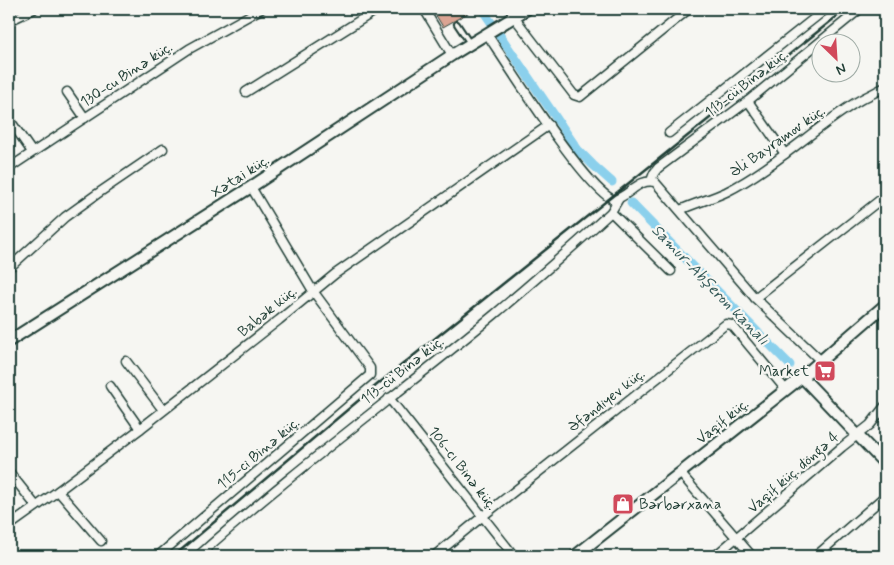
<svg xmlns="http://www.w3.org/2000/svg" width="894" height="565" font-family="Mynerve,sans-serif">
  <rect width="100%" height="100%" fill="#f6f6f2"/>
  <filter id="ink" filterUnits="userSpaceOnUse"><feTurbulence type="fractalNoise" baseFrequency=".02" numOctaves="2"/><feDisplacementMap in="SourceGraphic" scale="10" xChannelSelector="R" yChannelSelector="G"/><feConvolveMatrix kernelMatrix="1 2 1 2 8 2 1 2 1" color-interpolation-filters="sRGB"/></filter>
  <g filter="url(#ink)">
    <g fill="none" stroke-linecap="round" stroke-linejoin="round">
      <g stroke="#8bd0ec" stroke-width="9">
        <polyline points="482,9 578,150 593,165 612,182"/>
        <polyline points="631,203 790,365"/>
      </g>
    </g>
    <polygon fill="#dba493" stroke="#1f3d34" points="432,9 475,9 443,27"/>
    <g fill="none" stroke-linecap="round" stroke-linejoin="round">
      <g stroke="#1f3d34" stroke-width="8">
        <g id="service">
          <polyline points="508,9 514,17"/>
          <polyline points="457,24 469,42"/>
        </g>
      </g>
      <g stroke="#1f3d34" stroke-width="11">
        <g id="minor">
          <polyline points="424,9 452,55"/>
          <polyline points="514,17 574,95 580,97 689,9"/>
          <polyline points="9,21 34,9"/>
          <path d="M487 34C507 64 587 191 614 200 630 196 638 178 655 182L755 298 821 361"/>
          <polyline points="67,92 85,118"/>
          <polyline points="246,92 378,9"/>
          <polyline points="748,101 785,154"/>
          <polyline points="9,119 32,152"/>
          <polyline points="669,133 826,9"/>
          <polyline points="9,168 189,49 261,9"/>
          <polyline points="651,181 654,173 658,168 748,101 860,9"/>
          <path d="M680 210C695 203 711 199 726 192 772 169 812 130 855 103 864 97 875 93 885 87"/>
          <polyline points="611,212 671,271"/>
          <polyline points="9,268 65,217 97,194 163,149"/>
          <polyline points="755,298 885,196"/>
          <polyline points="126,361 163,410"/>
          <polyline points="110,386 140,429"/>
          <polyline points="389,398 514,556"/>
          <polyline points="9,472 36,506"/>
          <polyline points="681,474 752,556"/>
          <polyline points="58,491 101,541"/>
          <polyline points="9,526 58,491 140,429 279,320 335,274 549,125"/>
          <polyline points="158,556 370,375 370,368 313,291 251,187"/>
          <path d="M198 556C293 471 396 396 495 314 534 281 573 247 611 212L618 200"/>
          <polyline points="434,556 483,516 726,324 732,325 786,390"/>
          <polyline points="715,556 842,447 870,425 885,406"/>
          <polyline points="816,556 885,496"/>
        </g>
      </g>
      <g stroke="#1f3d34" stroke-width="14">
        <g id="tertiary">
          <polyline points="9,341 251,187 452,55 527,9"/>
          <polyline points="802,377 885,464"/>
          <polyline points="575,556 802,377 885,305"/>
        </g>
      </g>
      <polyline stroke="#1f3d34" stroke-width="2" stroke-dasharray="1 4" stroke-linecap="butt" points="375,380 385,392"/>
      <use href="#service" stroke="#f6f6f2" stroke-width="4"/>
      <use href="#minor" stroke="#f6f6f2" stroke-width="8"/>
      <use href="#tertiary" stroke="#f6f6f2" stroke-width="10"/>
      <polyline stroke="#1f3d34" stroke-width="2.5" points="174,556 378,384 846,9"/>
    </g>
  </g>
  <defs>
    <g id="supermarket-square" transform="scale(1.125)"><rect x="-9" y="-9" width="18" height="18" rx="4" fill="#d1495b" stroke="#f6f6f2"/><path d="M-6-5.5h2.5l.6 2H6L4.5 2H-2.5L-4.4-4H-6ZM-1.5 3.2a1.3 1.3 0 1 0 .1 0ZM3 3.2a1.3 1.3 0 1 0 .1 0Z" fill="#fff"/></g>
    <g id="shop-square" transform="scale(1.125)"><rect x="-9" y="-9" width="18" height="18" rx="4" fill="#d1495b" stroke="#f6f6f2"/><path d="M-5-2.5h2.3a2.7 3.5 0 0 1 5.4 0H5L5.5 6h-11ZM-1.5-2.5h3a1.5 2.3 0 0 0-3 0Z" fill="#fff"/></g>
  </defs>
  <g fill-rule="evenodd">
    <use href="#supermarket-square" x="825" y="371"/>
    <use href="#shop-square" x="623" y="504"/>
  </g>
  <g text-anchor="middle" stroke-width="4.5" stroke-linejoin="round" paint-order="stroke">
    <g font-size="15" fill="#1f3d34" stroke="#f6f6f2">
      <text transform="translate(126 74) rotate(-33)" y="5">130-cu Binə küç.</text>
      <text transform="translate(746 83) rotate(-38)" y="5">113-cü Binə küç.</text>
      <text transform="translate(777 141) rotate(-35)" y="5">Əli Bayramov küç.</text>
      <text transform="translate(240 176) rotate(-33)" y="5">Xətai küç.</text>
      <text transform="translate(267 311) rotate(-39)" y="5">Babək küç.</text>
      <text transform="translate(402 370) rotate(-38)" y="5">113-cü Binə küç.</text>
      <text transform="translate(606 400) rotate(-38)" y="5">Əfəndiyev küç.</text>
      <text transform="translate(722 421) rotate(-39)" y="5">Vaqif küç.</text>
      <text transform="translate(258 453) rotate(-40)" y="5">115-ci Binə küç.</text>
      <text transform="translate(463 468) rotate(52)" y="5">106-cı Binə küç.</text>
      <text transform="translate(793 472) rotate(-41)" y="5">Vaqif küç. döngə 4</text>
    </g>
    <g font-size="15" fill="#1f3d34" stroke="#f6f6f2" text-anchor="end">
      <text x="809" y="376">Market</text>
      <text x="639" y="509" text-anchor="start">Bərbərxana</text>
    </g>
    <g font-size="16" font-style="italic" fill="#355a59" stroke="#f6f6f2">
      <text transform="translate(711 284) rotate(46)" y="6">Samur-Abşeron kanalı</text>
    </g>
  </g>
  <rect width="894" height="565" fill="none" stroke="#f6f6f2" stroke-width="30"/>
  <rect x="15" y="15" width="864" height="535" fill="none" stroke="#1f3d34" stroke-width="2" filter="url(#ink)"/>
  <g transform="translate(836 58) rotate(155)"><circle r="24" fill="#f6f6f2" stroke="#a0aca6"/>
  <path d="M0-4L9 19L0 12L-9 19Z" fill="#d1495b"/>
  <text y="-8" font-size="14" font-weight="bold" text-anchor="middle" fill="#1f3d34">N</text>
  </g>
</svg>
